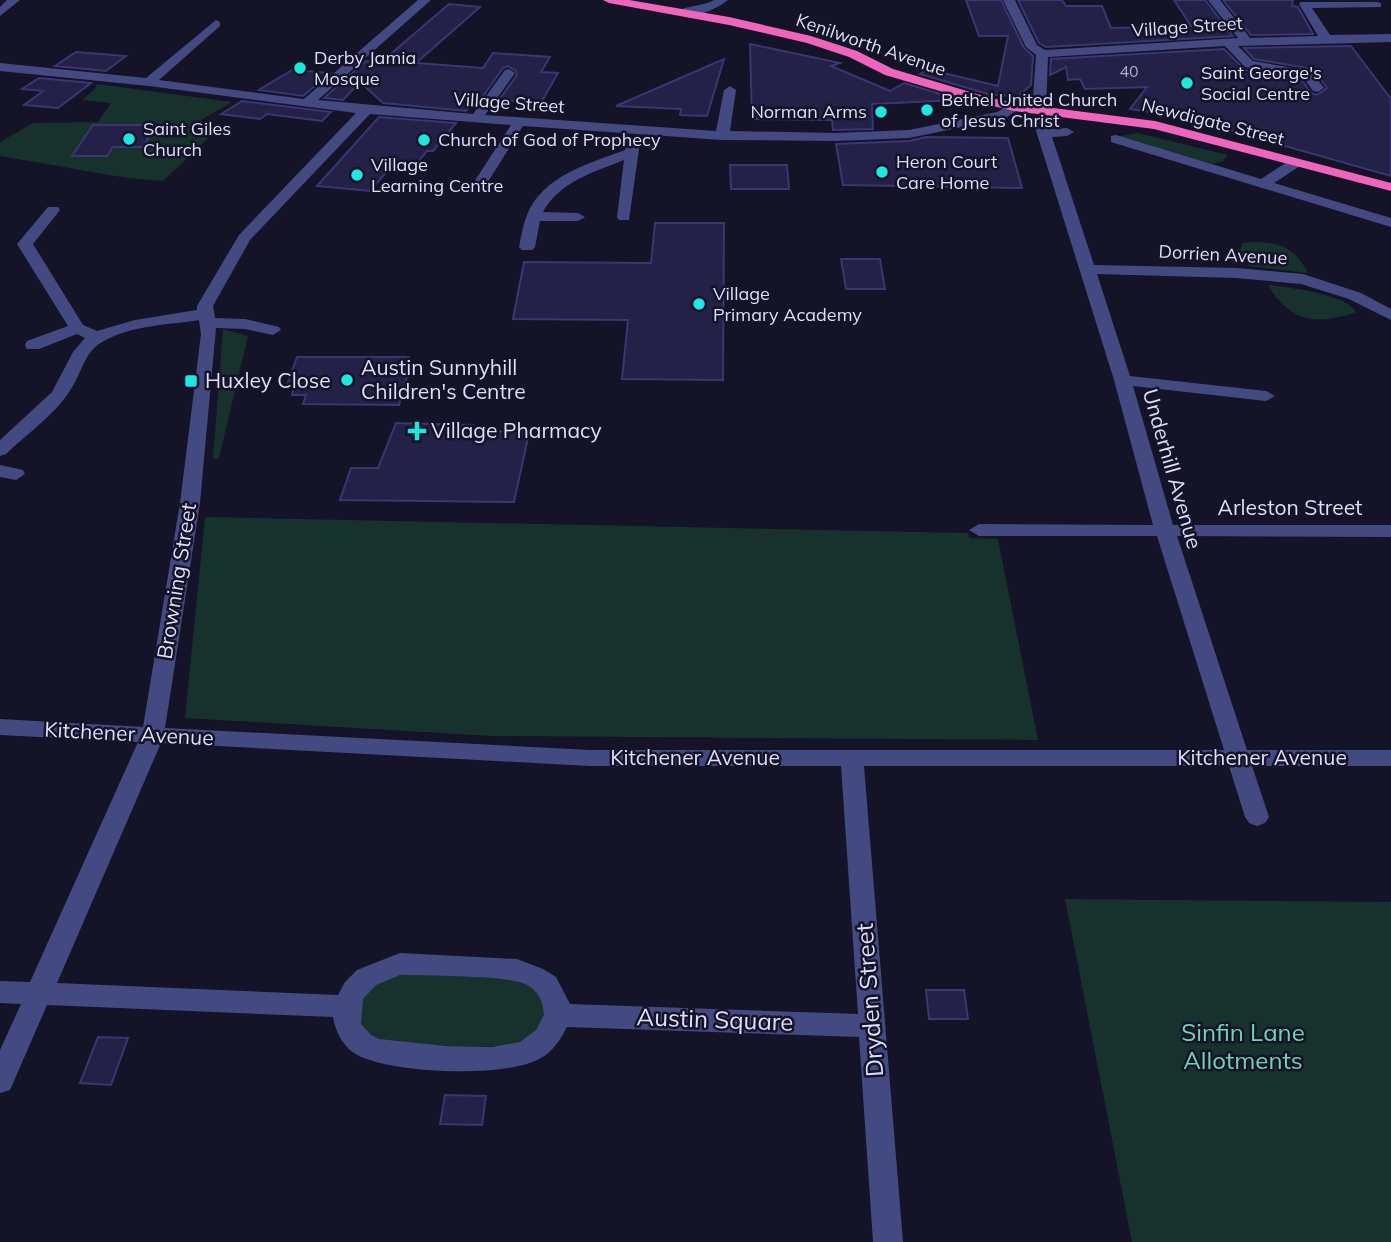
<svg xmlns="http://www.w3.org/2000/svg" width="1391" height="1242" font-family="Mulish,sans-serif">
  <rect width="100%" height="100%" fill="#141328"/>
  <g fill="#17312d">
    <polygon points="97,84 232,102 196,123 218,129 163,181 127,178 0,156 0,142 33,123 98,122 111,103 82,100 95,89"/>
    <polygon points="1138,133 1228,155 1223,161 1213,164 1114,137"/>
    <path d="M1256 242C1283 243 1295 249 1308 273L1249 266 1240 251 1242 243Z"/>
    <path d="M1268 285C1288 287 1346 294 1356 312 1316 326 1290 322 1268 285Z"/>
    <polygon points="223,329 248,336 219,458 213,459"/>
    <polygon points="205,517 968,533 969,538 998,539 1038,740 491,736 185,718"/>
    <polygon points="1065,899 1391,902 1391,1242 1132,1242"/>
    <path d="M400 972 515 978 528 981 547 1002 544 1026 518 1047 391 1045 371 1039 359 1027C358 986 365 989 400 972Z"/>
  </g>
  <g fill="#232147" stroke="#393670" stroke-width="2">
    <polygon points="966,0 1001,0 1024,48 1033,56 1031,85 1017,97 988,94 920,74 926,70 935,71 998,86 1008,36 979,36"/>
    <polygon points="1018,0 1062,0 1066,6 1102,6 1111,28 1191,26 1174,0 1205,0 1233,36 1046,47 1039,43"/>
    <polygon points="1223,0 1293,0 1292,6 1298,7 1313,34 1251,35"/>
    <polygon points="449,4 480,7 416,63 483,68 493,53 550,57 541,72 558,73 541,103 499,100 517,75 516,71 508,66 503,68 481,99 475,98 466,111 383,103 360,82 343,100 324,98 366,61 380,63"/>
    <polygon points="750,44 840,63 831,66 890,91 904,83 960,100 872,104 873,129 833,130 832,120 752,119"/>
    <polygon points="1351,46 1391,99 1391,176 1183,117 1130,109 1147,87 1085,89 1080,79 1068,80 1066,67 1050,75 1051,59 1224,49 1245,70 1301,79 1311,93 1317,95 1327,88 1313,69 1254,59 1244,48"/>
    <polygon points="76,52 126,56 106,71 55,66"/>
    <polygon points="724,59 707,116 680,115 681,109 616,106"/>
    <polygon points="292,70 330,73 303,96 259,90"/>
    <polygon points="39,78 91,83 58,108 24,105 43,91 22,89"/>
    <polygon points="242,101 331,112 322,121 267,114 260,119 221,114"/>
    <polygon points="379,117 456,123 433,151 427,151 411,171 389,169 370,191 317,186"/>
    <polygon points="93,125 156,125 143,147 113,147 107,156 72,156"/>
    <polygon points="926,137 1008,138 1022,188 843,185 836,144 909,141"/>
    <polygon points="730,165 787,165 789,189 731,189"/>
    <polygon points="655,223 724,223 723,380 622,379 628,320 513,319 524,262 651,263"/>
    <polygon points="841,259 880,259 885,289 846,289"/>
    <polygon points="297,357 409,357 404,373 408,373 399,405 303,404 306,395 292,395 294,388 286,388"/>
    <polygon points="396,423 473,425 471,430 529,433 514,502 340,500 351,468 378,468"/>
    <polygon points="926,990 964,990 968,1019 929,1019"/>
    <polygon points="98,1037 128,1038 111,1085 80,1083"/>
    <polygon points="445,1095 486,1096 482,1125 440,1124"/>
  </g>
  <g fill="none" stroke-linecap="round" stroke-linejoin="round">
    <g fill="#434a82" fill-rule="evenodd">
      <polygon points="7,0 20,0 0,16 0,7"/>
      <path d="M418 0H431L318 100 473 114 505 70 509 69 515 73 485 115 716 131 724 90 730 86 736 90 730 131 836 133 909 130 997 112 1014 103 1021 107 1006 118 909 138 836 141 722 140 523 126 486 185 481 186 474 182 511 125 370 114 250 240 213 306 215 318 245 319 279 327 281 330 273 335 245 329 216 328 200 503 165 728 590 750H1224L1157 536H979L969 530 979 524 1153 525 1114 380 1033 121 1040 117 1045 118 1049 129 1067 128 1074 132 1067 136 1052 137 1094 265 1236 268 1303 274 1361 293 1391 309V320L1349 299 1301 284 1236 278 1097 274 1130 376 1266 391 1275 396 1266 401 1133 386 1173 525H1391V537L1177 536 1247 750H1391V766H1252L1269 817 1265 823 1257 826 1249 823 1245 817 1229 766H864L903 1242H873L859 1037 567 1027C560 1040 553 1052 539 1059 506 1078 386 1074 354 1053 342 1045 335 1030 333 1017L47 1005 10 1090 0 1093V1050L21 1004 0 1003V981L30 982 138 742 0 735V719L143 727 180 503 201 334 199 320C168 325 132 325 104 341 86 350 83 368 74 384 58 413 30 431 6 454L0 456V440L52 392 73 352 85 338 77 334 39 349H27L25 345 27 341 68 326 17 244 48 207H58L60 210 33 244 83 325 97 331 135 320 197 310V306L239 235 356 113 149 86 0 71V63L146 78 216 20 220 22V26L159 80 304 99ZM161 743 590 766H841L858 1014 570 1004 556 977 543 969 517 959 400 953 357 970 345 982 338 995 57 983ZM400 975C425 976 508 975 525 984 539 991 543 1001 544 1015L536 1030 520 1042 492 1047 445 1046 379 1039 371 1035 361 1024 363 999 376 985Z"/>
      <path d="M714 0H728C716 10 690 21 676 12 686 5 702 7 714 0Z"/>
      <polygon points="1003,0 1015,0 1037,45 1045,50 1238,38 1208,0 1220,0 1250,38 1318,36 1299,4 1301,2 1377,2 1381,3 1381,7 1312,8 1330,35 1391,34 1391,42 1238,46 1253,61 1311,71 1324,88 1318,92 1313,91 1303,77 1245,67 1225,46 1048,57 1046,110 1039,114 1032,110 1036,55 1026,47"/>
      <polygon points="1116,135 1261,179 1290,160 1300,160 1300,166 1274,183 1391,218 1391,227 1111,142 1111,136"/>
      <path d="M633 138 640 142 629 220H619L617 217 624 160C594 172 559 182 543 212L578 213 585 217 578 221H540L535 247 532 250H522L519 247C521 236 523 225 527 215 542 176 590 163 625 150L626 142Z"/>
      <polygon points="0,465 23,470 25,474 16,480 0,477"/>
    </g>
    <polygon fill="#ef65bb" fill-rule="evenodd" points="603,0 629,0 729,17 811,36 857,51 893,69 987,97 1014,103 1155,121 1391,183 1391,191 1154,129 1014,111 984,104 885,75 849,57 807,43 729,25 609,3"/>
  </g>
  <g fill="#1ee7df" stroke="#141328" stroke-width="2.5">
    <circle cx="300" cy="68" r="7"/>
    <circle cx="1187" cy="83" r="7"/>
    <circle cx="927" cy="110" r="7"/>
    <circle cx="881" cy="112" r="7"/>
    <circle cx="129" cy="139" r="7"/>
    <circle cx="424" cy="140" r="7"/>
    <circle cx="882" cy="172" r="7"/>
    <circle cx="357" cy="175" r="7"/>
    <circle cx="699" cy="304" r="7"/>
    <circle cx="347" cy="380" r="7"/>
    <rect x="184" y="374" width="14" height="14" rx="3.5"/>
    <path d="M413.5 420.5h7v7h7v7h-7v7h-7v-7h-7v-7h7z"/>
  </g>
  <g text-anchor="middle" stroke-width="5" stroke-linejoin="round" paint-order="stroke">
    <g font-size="16" fill="#afb0ce">
      <text x="1129" y="77">40</text>
    </g>
    <g font-size="18" fill="#dedffb" stroke="#141328">
      <text transform="translate(1187 27) rotate(-4)" y="6">Village Street</text>
      <text transform="translate(871 45) rotate(19)" y="6">Kenilworth Avenue</text>
      <text transform="translate(509 103) rotate(4)" y="6">Village Street</text>
      <text transform="translate(1213 122) rotate(14)" y="6">Newdigate Street</text>
      <text transform="translate(1223 255) rotate(3)" y="6">Dorrien Avenue</text>
    </g>
    <g font-size="18" fill="#dedffb" stroke="#141328" text-anchor="start">
      <text x="314" y="64">Derby Jamia<tspan x="314" dy="21">Mosque</tspan></text>
      <text x="1201" y="79">Saint George's<tspan x="1201" dy="21">Social Centre</tspan></text>
      <text x="941" y="106">Bethel United Church<tspan x="941" dy="21">of Jesus Christ</tspan></text>
      <text x="867" y="118" text-anchor="end">Norman Arms</text>
      <text x="143" y="135">Saint Giles<tspan x="143" dy="21">Church</tspan></text>
      <text x="438" y="146">Church of God of Prophecy</text>
      <text x="896" y="168">Heron Court<tspan x="896" dy="21">Care Home</tspan></text>
      <text x="371" y="171">Village<tspan x="371" dy="21">Learning Centre</tspan></text>
      <text x="713" y="300">Village<tspan x="713" dy="21">Primary Academy</tspan></text>
    </g>
    <g font-size="21" fill="#dedffb" stroke="#141328" text-anchor="start">
      <text x="361" y="375">Austin Sunnyhill<tspan x="361" dy="24">Children's Centre</tspan></text>
      <text x="205" y="388">Huxley Close</text>
      <text x="431" y="438">Village Pharmacy</text>
    </g>
    <g font-size="21" fill="#dedffb" stroke="#141328">
      <text transform="translate(1172 469) rotate(74)" y="7">Underhill Avenue</text>
      <text x="1290" y="515">Arleston Street</text>
      <text transform="translate(177 581) rotate(-81)" y="7">Browning Street</text>
      <text transform="translate(129 734) rotate(3)" y="7">Kitchener Avenue</text>
      <text x="695" y="765">Kitchener Avenue</text>
      <text x="1262" y="765">Kitchener Avenue</text>
    </g>
    <g font-size="24" fill="#dedffb" stroke="#141328">
      <text transform="translate(870 1000) rotate(-94)" y="8">Dryden Street</text>
      <text transform="translate(715 1020) rotate(2)" y="8">Austin Square</text>
    </g>
    <g font-size="24" fill="#70d5ae" stroke="#141328">
      <text x="1243" y="1041">Sinfin Lane<tspan x="1243" dy="28">Allotments</tspan></text>
    </g>
  </g>
</svg>
